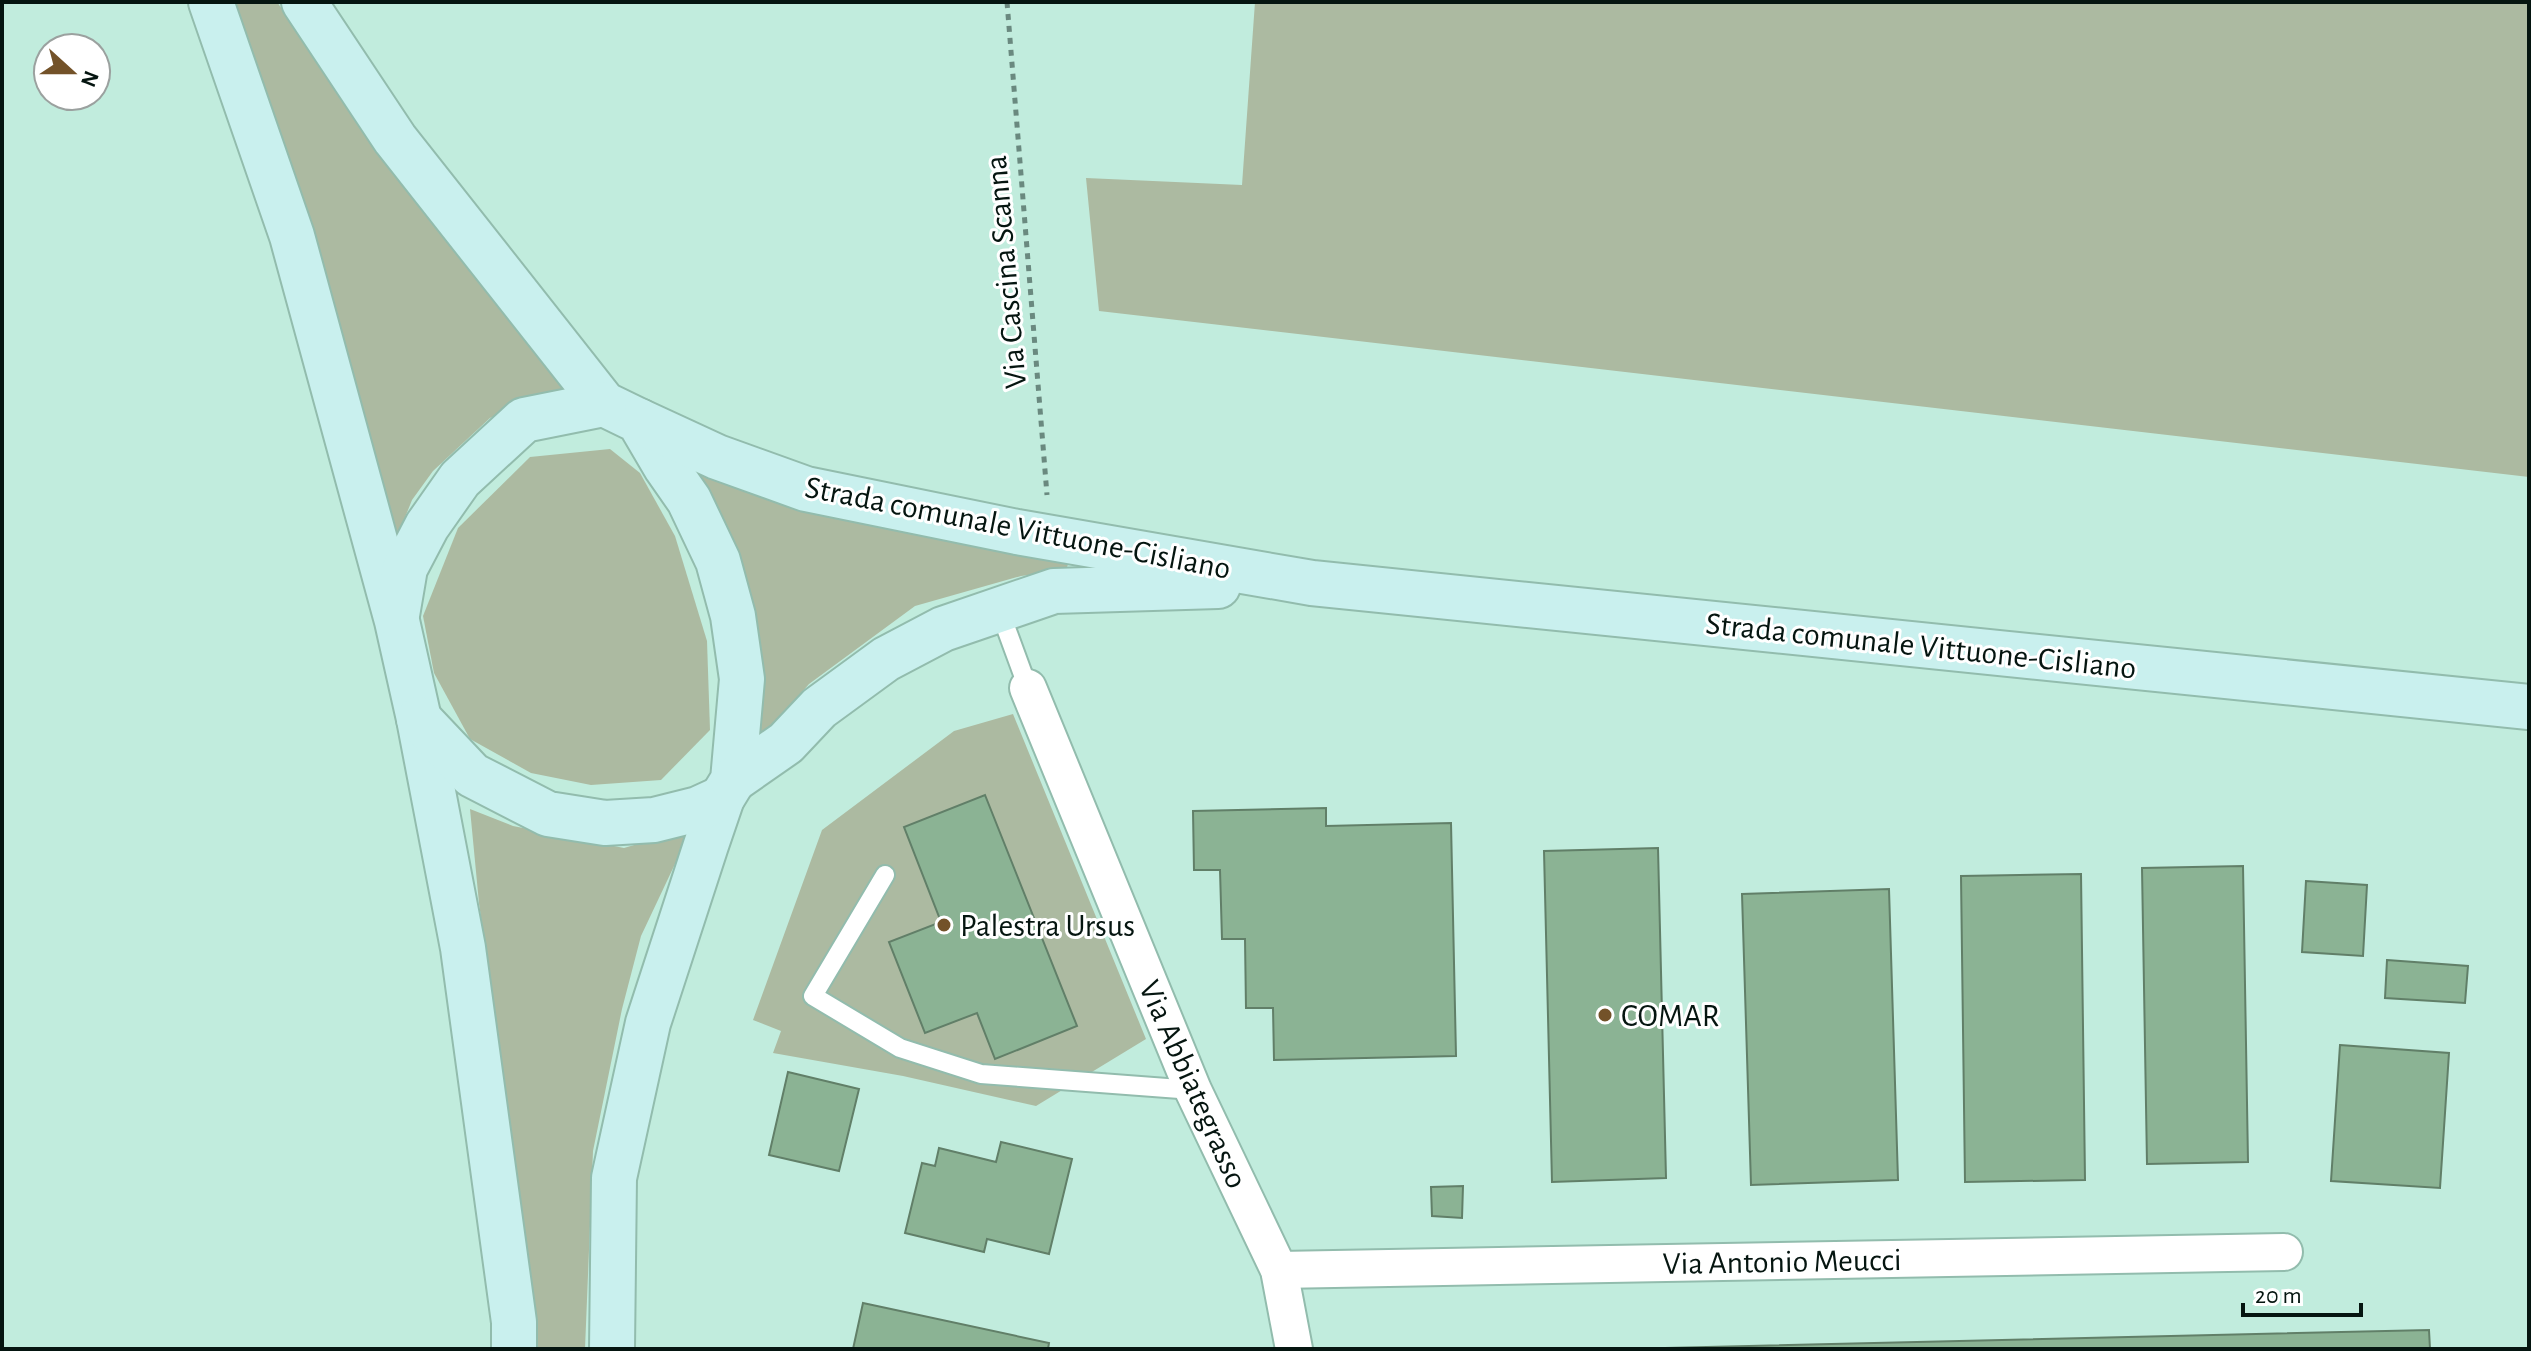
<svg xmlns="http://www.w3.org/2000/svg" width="2531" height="1351" font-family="'Alegreya Sans',sans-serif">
  <rect width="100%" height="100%" fill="#c1ecdd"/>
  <g fill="#acbaa1">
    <polygon points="229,2 277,2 394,167 581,394 532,399 490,418 433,471 412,500 394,545 284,146"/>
    <polygon points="1255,2 2529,2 2529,477 1099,311 1086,178 1242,185"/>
    <polygon points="610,449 640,473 675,536 707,641 710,730 661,780 591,785 531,773 470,739 434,673 423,616 458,528 530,457"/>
    <polygon points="692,467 1072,553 1066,570 1021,576 915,606 809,684 755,746"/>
    <polygon points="1013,714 1146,1039 1036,1106 903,1076 773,1053 781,1031 753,1020 822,830 954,731"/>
    <polygon points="470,809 513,826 624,848 692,828 641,936 622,1009 593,1151 585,1349 533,1349 531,1288 479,903"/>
  </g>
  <g fill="#8bb394" stroke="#617f68" stroke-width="2">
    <polygon points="985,795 1077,1026 995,1059 977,1013 925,1033 889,942 941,922 904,827"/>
    <polygon points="1326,808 1326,826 1451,823 1456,1056 1274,1060 1273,1008 1246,1008 1245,939 1222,939 1220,870 1194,870 1193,811"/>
    <polygon points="1658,848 1666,1178 1552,1182 1544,851"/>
    <polygon points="2243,866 2248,1162 2147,1164 2142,868"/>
    <polygon points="2081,874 2085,1180 1965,1182 1961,876"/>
    <polygon points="2306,881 2367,885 2363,956 2302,952"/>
    <polygon points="1889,889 1898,1180 1751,1185 1742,894"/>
    <polygon points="2387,960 2468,966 2465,1003 2385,998"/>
    <polygon points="2340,1045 2449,1053 2440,1188 2331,1181"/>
    <polygon points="788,1072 859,1089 839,1171 769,1155"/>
    <polygon points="1001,1142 1072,1159 1049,1254 987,1239 984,1252 905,1233 922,1163 935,1166 939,1148 996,1162"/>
    <polygon points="1463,1186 1462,1218 1432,1216 1431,1187"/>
    <polygon points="863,1303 1049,1343 1048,1349 853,1349"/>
    <polygon points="2429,1330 2430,1349 1666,1349 1666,1348"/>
  </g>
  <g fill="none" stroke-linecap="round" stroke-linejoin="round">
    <g stroke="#92bcad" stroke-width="22">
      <g id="service">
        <polyline points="999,609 1028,688"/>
        <polyline points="885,875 813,996 900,1048 981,1074 1193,1090"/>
      </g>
    </g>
    <g stroke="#92bcad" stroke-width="40">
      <g id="minor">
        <polyline points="1028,688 1193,1090 1279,1270 1294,1349"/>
        <polyline points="1279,1270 2284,1252"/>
      </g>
    </g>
    <g stroke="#92bcad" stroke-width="48">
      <g id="secondary">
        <polyline points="211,2 292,236 397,621 419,719 463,948 514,1322 514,1349"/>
        <polyline points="304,2 395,139 604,404 639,421 666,467 689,500 718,561 733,616 742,679 733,780 722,798 706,845 648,1023 614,1178 612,1349"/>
        <polyline points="639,421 717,457 806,489 1017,532 1312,583 2529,707"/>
        <polyline points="397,615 405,568 427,526 460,479 524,420 604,404"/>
        <polyline points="419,719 472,775 548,814 605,823 654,820 698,809 722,798"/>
        <polyline points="733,780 786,743 819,708 886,659 943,629 1054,591 1218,586"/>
      </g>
    </g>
    <polyline stroke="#6a897f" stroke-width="5" stroke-dasharray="6 6" stroke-linecap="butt" points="1007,2 1047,495"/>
    <use href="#service" stroke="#fff" stroke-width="18"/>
    <use href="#minor" stroke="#fff" stroke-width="36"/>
    <use href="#secondary" stroke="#c9f0ee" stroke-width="44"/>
  </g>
  <g fill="#735229" stroke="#fff" stroke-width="3">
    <circle cx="944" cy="925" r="8"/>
    <circle cx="1605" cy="1015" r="8"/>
  </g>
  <g text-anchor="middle" stroke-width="6" stroke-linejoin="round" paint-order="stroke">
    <g font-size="32" fill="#051510" stroke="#fff">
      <text transform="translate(1005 272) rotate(-95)" y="11">Via Cascina Scanna</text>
      <text transform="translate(1018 527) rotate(11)" y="11">Strada comunale Vittuone-Cisliano</text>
      <text transform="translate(1921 645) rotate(6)" y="11">Strada comunale Vittuone-Cisliano</text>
      <text transform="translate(1194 1084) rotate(66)" y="11">Via Abbiategrasso</text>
      <text transform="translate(1782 1261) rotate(-1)" y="11">Via Antonio Meucci</text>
    </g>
    <g font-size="32" fill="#051510" stroke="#fff" text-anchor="start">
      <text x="960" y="936">Palestra Ursus</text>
      <text x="1621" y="1026">COMAR</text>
    </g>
  </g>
  <rect width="2531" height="1351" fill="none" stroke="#051510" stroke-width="8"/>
  <g transform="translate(72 72) rotate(111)"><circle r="38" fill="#ffffff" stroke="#9ba19f" stroke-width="2"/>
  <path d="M0-6L14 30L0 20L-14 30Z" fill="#735229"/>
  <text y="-12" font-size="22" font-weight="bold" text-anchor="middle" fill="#051510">N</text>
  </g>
  <path d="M2243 1303v12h118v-12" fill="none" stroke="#051510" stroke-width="4"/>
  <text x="2255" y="1303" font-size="24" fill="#051510" stroke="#ffffff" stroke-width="6" paint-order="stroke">20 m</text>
</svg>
